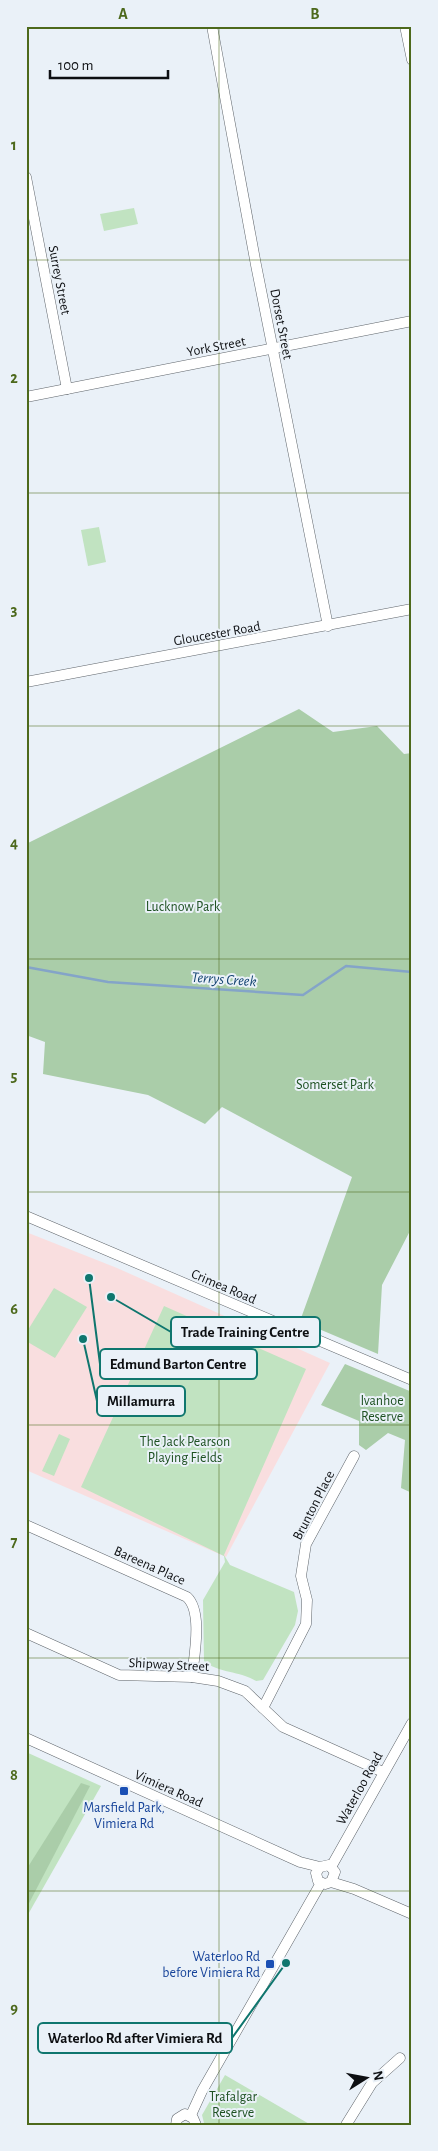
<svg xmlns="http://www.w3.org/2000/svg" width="438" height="2151" font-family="'Alegreya Sans',sans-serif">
  <rect width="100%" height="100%" fill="#eaf1f8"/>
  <polygon fill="#f9dedf" points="26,1232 117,1268 330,1363 226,1557 26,1470"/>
  <g fill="#c1e3c1">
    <polygon points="134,208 138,224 104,231 100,214"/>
    <polygon points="99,527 106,562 88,566 81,530"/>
    <polygon points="54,1288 87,1307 55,1358 26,1341 26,1333"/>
    <path d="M164 1306 306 1369 224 1555 230 1565 294 1592 298 1611 295 1625 263 1680 256 1681C240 1671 218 1673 204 1661L203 1600 225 1562 224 1556 81 1487Z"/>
    <polygon points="59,1434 70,1439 54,1476 42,1471"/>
    <polygon points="26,1752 101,1786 26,1918"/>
    <polygon points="225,2075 311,2125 204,2123 202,2115"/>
  </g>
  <g fill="#aacda9">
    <polygon points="299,709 333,732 377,726 404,754 412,753 412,1227 382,1285 378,1354 300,1321 352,1177 222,1107 205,1124 148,1095 43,1074 45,1042 26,1035 26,844"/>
    <polygon points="345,1364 412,1392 412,1493 401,1488 405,1440 388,1433 366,1450 359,1445 359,1421 321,1405"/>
    <polygon points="81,1783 90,1786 26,1909 26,1870"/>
  </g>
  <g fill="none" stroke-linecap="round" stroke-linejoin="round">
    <polyline stroke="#84a4c8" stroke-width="2.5" points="26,967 108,982 303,995 346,966 412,972"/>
    <g stroke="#5f656b" stroke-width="11">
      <g id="minor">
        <polyline points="212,26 256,265 328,626"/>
        <polyline points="405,26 412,60"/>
        <polyline points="26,177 67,389"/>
        <polyline points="26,397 412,321"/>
        <polyline points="26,682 412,609"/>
        <polyline points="26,1216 412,1380"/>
        <path d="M26 1525 187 1597C203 1612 194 1656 192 1677"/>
        <polyline points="26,1633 119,1675 192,1677 218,1681 245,1691 283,1727 383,1772"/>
        <polyline points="263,1708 306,1624 307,1600 301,1576 306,1544 354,1456"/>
        <polyline points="26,1738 300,1862 320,1867 329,1865 335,1872 331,1882 325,1884 318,1881 316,1873 320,1867"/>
        <polyline points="331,1867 412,1723"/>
        <polyline points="331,1882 354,1889 412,1914"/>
        <polyline points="191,2115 202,2091 321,1883"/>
        <polyline points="176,2125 177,2119 185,2114 193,2118 196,2125"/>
        <polyline points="346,2125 372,2083 400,2058"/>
      </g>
    </g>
    <use href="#minor" stroke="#fff" stroke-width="10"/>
  </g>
  <path fill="none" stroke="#4d691c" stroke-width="1" stroke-opacity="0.55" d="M219 26V2125M26 260H412M26 493H412M26 726H412M26 959H412M26 1192H412M26 1425H412M26 1658H412M26 1891H412"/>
  <g fill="#1a4fb4" stroke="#eaf1f8" stroke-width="2">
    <rect x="119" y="1786" width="10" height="10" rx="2.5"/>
    <rect x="265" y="1959" width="10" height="10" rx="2.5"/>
  </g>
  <g text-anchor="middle" stroke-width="4" stroke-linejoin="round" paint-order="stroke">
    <g font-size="14" fill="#0d0f12" stroke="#eaf1f8">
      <text transform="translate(60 280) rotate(79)" y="5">Surrey Street</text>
      <text transform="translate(282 324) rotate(79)" y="5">Dorset Street</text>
      <text transform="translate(216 346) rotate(-11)" y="5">York Street</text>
      <text transform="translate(217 633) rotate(-10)" y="5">Gloucester Road</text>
      <text transform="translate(224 1286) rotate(23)" y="5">Crimea Road</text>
      <text transform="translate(313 1505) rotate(-63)" y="5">Brunton Place</text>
      <text transform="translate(150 1565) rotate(24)" y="5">Bareena Place</text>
      <text transform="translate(169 1664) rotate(3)" y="5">Shipway Street</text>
      <text transform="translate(169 1788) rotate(24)" y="5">Vimiera Road</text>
      <text transform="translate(359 1788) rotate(-61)" y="5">Waterloo Road</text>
    </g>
    <g font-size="14" fill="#1e5122" stroke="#eaf1f8">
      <text x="183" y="911">Lucknow Park</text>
      <text x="335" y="1089">Somerset Park</text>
      <text x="382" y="1405">Ivanhoe<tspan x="382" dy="16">Reserve</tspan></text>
      <text x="185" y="1446">The Jack Pearson<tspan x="185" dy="16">Playing Fields</tspan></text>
      <text x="233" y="2101">Trafalgar<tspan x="233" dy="16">Reserve</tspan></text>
    </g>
    <g font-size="14" fill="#164399" stroke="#eaf1f8">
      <text x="124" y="1812">Marsfield Park,<tspan x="124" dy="16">Vimiera Rd</tspan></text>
      <text x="260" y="1961" text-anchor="end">Waterloo Rd<tspan x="260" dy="16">before Vimiera Rd</tspan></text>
    </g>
    <g font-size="15" font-style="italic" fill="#144471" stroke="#eaf1f8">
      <text transform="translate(224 979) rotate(4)" y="5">Terrys Creek</text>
    </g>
  </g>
  <path fill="none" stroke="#0f766e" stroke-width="2" d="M111 1297L171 1332M89 1278L100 1364M83 1339L97 1401M286 1963L232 2038"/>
  <g fill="#0f766e" stroke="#eaf1f8" stroke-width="2">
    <circle cx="111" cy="1297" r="5"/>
    <circle cx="89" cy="1278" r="5"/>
    <circle cx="83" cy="1339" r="5"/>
    <circle cx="286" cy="1963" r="5"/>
  </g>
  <g fill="#eaf1f8" stroke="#0f766e" stroke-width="2">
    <rect x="171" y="1317" width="149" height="30" rx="5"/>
    <rect x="100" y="1349" width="157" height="30" rx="5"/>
    <rect x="97" y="1386" width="88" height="30" rx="5"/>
    <rect x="38" y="2023" width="194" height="30" rx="5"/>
  </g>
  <g font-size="15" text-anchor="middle" font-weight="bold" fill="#0d0f12">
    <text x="245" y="1337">Trade Training Centre</text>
    <text x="178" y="1369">Edmund Barton Centre</text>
    <text x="141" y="1406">Millamurra</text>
    <text x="135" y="2043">Waterloo Rd after Vimiera Rd</text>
  </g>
  <rect width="438" height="2151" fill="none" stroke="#eaf1f8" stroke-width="55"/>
  <g transform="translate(366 2078) rotate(79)" stroke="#eaf1f8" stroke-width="4" paint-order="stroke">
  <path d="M0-4L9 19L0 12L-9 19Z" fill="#0d0f12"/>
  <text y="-8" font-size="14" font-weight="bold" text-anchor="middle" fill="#0d0f12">N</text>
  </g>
  <path d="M50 70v8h118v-8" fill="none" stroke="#0d0f12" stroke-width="2.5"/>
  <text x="58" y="70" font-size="15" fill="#0d0f12" stroke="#eaf1f8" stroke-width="4" paint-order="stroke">100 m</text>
  <rect x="28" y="28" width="382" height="2096" fill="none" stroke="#4d691c" stroke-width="2"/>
  <g font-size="16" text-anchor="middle" font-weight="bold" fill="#4d691c">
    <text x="123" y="19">A</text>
    <text x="315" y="19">B</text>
    <text x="14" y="150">1</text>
    <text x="14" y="383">2</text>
    <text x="14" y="615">3</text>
    <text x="14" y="848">4</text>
    <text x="14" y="1081">5</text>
    <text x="14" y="1314">6</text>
    <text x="14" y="1547">7</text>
    <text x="14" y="1780">8</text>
    <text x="14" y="2013">9</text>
  </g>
</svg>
